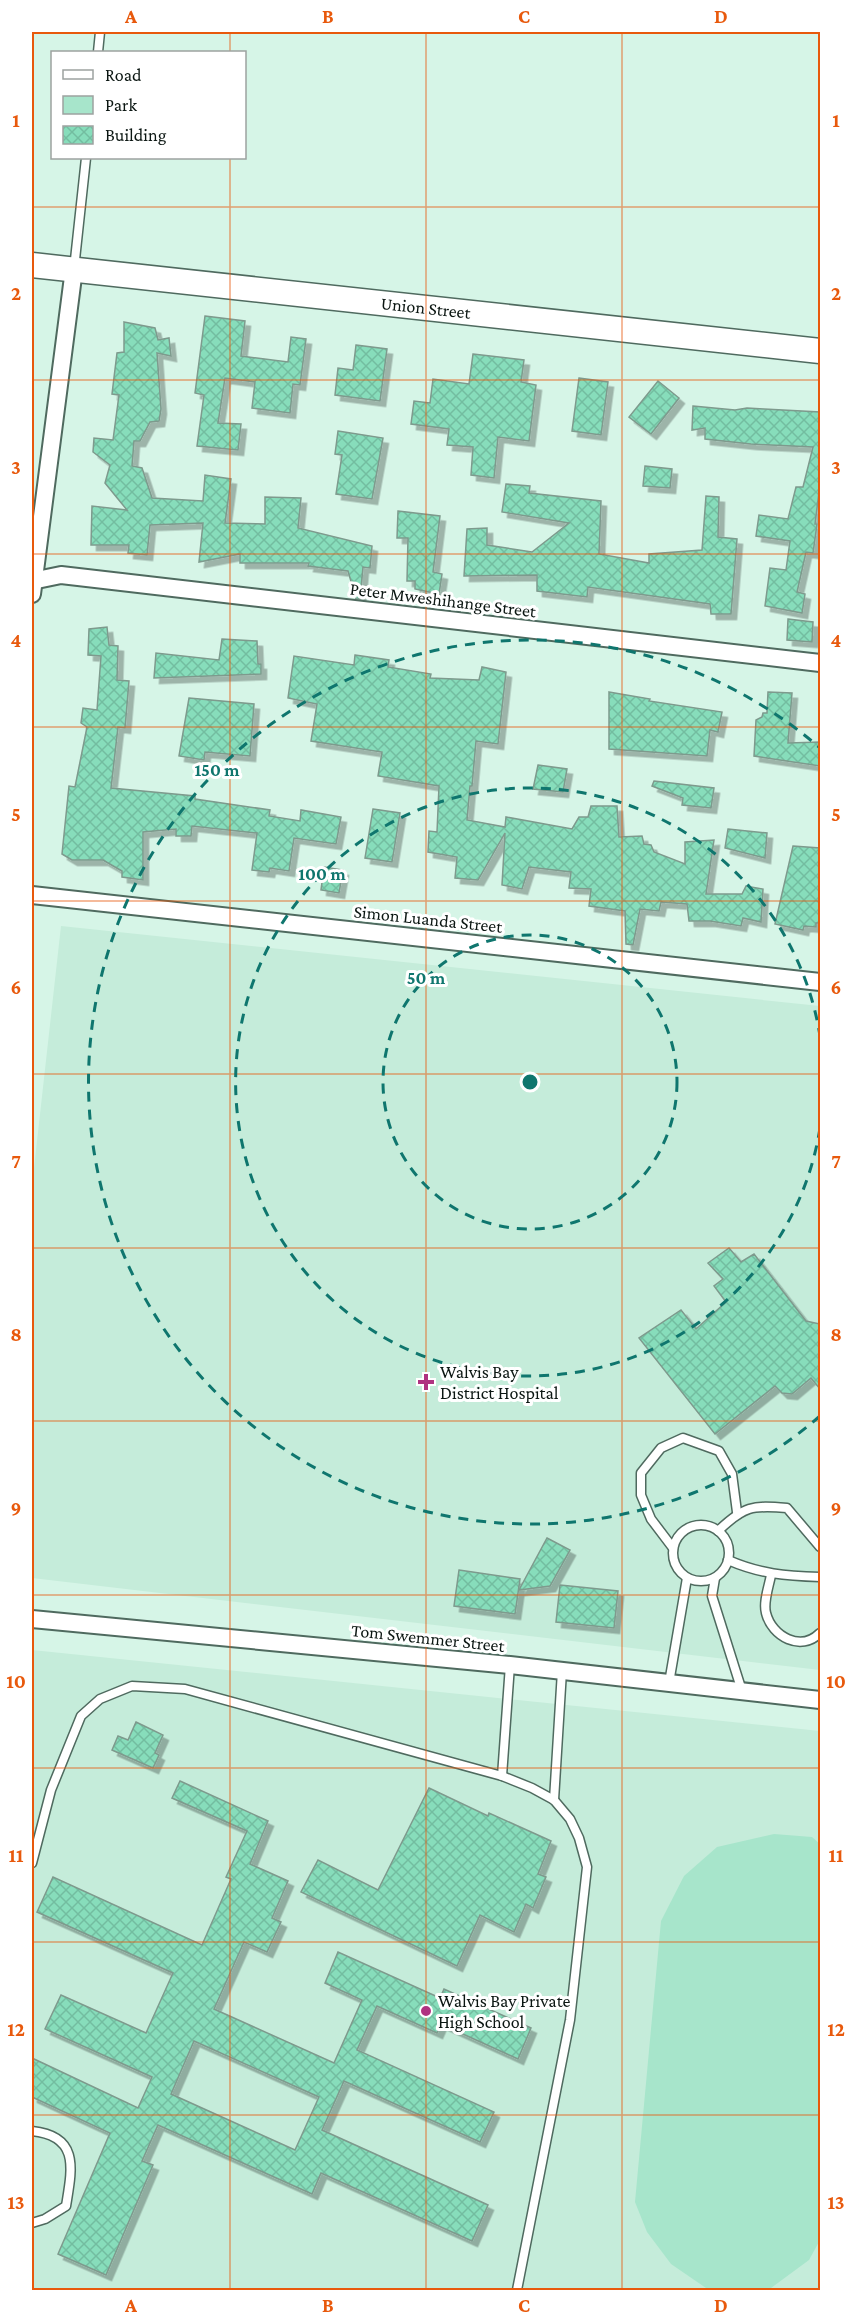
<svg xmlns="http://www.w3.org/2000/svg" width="852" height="2322" font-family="'Crimson Pro',serif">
  <defs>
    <pattern id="building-cross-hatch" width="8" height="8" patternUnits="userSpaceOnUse" patternTransform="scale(1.5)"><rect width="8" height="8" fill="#87ddbb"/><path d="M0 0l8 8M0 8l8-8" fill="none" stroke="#73bda0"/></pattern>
    <filter id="shadow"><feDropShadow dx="5.5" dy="5.5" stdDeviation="0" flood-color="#0004"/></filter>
  </defs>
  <rect width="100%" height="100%" fill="#d6f5e7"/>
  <g fill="#c5ecda">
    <polygon points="61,926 820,1006 820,1670 32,1578 32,1186"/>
    <polygon points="32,1650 820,1731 820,2290 32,2290"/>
  </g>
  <polygon fill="#a7e5cb" points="774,1834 812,1837 820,1844 820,2240 809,2260 771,2288 763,2290 715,2290 706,2288 671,2264 647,2232 635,2202 661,1921 684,1876 717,1847"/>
  <g fill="url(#building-cross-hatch)" stroke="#7e9a8d" stroke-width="1.5" fill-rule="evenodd" filter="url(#shadow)">
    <polygon points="205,316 245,321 241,356 288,362 291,337 306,339 300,385 293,384 290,413 252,408 255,382 225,378 218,423 241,424 238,450 197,446 204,395 195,393"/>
    <polygon points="124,322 155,328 158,340 169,338 171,356 157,353 161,409 159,421 150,422 140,441 134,441 132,466 142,468 152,498 203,501 205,475 231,479 225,523 265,524 265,497 301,498 298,528 372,546 370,568 363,567 360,599 356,599 348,571 308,566 309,563 240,563 240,554 199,562 203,523 150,525 147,555 128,553 129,545 91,545 92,506 127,510 105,483 110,465 93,452 94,438 113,440 119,395 112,394 117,353 124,352"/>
    <polygon points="356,345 387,349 380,401 335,395 338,368 353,370"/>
    <polygon points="473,354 524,360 521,382 536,385 529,441 498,437 494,478 471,475 473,447 447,445 449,429 411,424 414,401 430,403 433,379 469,384"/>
    <polygon points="579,378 608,382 601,435 572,431"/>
    <polygon points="658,381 679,398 651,434 629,417"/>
    <polygon points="693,406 735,410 747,408 820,412 820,484 815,524 817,524 813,553 806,552 797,592 805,594 802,613 765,606 770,568 786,570 790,541 756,536 759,515 788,519 796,487 803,487 813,447 751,444 705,439 705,428 692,430"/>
    <polygon points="338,431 383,438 372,499 336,494 342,455 335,454"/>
    <polygon points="645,466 672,469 670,488 643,486"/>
    <polygon points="506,484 530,486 529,493 601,501 599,554 649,563 649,554 702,550 706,496 719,497 718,537 737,539 731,614 711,614 710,604 588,587 587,597 537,591 537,575 464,576 467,529 487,528 487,545 532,552 569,523 502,512"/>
    <polygon points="398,511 440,516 433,572 442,574 439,594 415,589 415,581 407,581 408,538 397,538"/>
    <polygon points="788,619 813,622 812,642 787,640"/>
    <polygon points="107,627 109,645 118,646 117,680 129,681 125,728 118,727 111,788 195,796 195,799 270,810 269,816 300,821 301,810 341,817 336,844 294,838 289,871 270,868 269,872 252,870 257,833 192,826 191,836 176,836 176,829 143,832 143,880 122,877 122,871 103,860 72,860 62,854 69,786 75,787 87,727 81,723 83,708 97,710 101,656 88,655 89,629"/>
    <polygon points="222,639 257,641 258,664 261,664 261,674 154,678 156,653 219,660"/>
    <polygon points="355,655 389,660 388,667 431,674 430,678 479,680 482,667 506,672 498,744 476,741 472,786 470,786 467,820 505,827 506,817 572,829 579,817 588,817 591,806 617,806 619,837 642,836 644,844 651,845 654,852 685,864 685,842 714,840 706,894 742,894 746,886 763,889 761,922 743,918 741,926 710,921 689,921 687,904 661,902 659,911 640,909 633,945 626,944 625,911 589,906 591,889 569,888 571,872 529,867 522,889 502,885 505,833 478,880 455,878 457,857 428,852 429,831 437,832 439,786 378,776 382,752 311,741 317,704 288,698 294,656 354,665"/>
    <polygon points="609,692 650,699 649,701 722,712 718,732 710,730 707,756 609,749"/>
    <polygon points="768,692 792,693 788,743 820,742 820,766 754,756 756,720 762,717 763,713 767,713"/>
    <polygon points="189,698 254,704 250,756 205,752 204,760 179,756"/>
    <polygon points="538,765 567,769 563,792 533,789"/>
    <polygon points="654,781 714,788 711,808 682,805 683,798 652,786"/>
    <polygon points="373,809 400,813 392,862 365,858"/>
    <polygon points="728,829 767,833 765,858 725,848"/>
    <polygon points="793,846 820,848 820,923 816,923 816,927 804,926 803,930 775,924"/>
    <polygon points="324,867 343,870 339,893 321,890"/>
    <polygon points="729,1248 741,1262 754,1254 806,1321 820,1324 820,1389 811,1378 792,1394 782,1393 775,1386 715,1434 639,1338 681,1310 696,1329 726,1302 714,1286 723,1279 708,1263"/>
    <polygon points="547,1538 570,1550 550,1586 519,1590"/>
    <polygon points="459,1570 520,1579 515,1614 454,1606"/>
    <polygon points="560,1585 618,1591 614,1628 556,1622"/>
    <polygon points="136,1722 163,1735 155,1753 159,1755 153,1768 112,1750 118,1736 128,1740"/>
    <path d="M180 1781 268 1821 250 1864 288 1881 272 1918 281 1922 267 1952 244 1942 214 2009 334 2063 362 2000 325 1983 338 1952 440 1998 444 1989 531 2028 518 2059 441 2024 437 2033 377 2006 357 2050 494 2112 480 2142 344 2081 322 2130 488 2205 472 2241 321 2173 312 2194 158 2125 142 2161 153 2165 106 2275 58 2254 110 2133 32 2097V2058L138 2108 152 2077 45 2029 61 1995 146 2033 173 1973 37 1912 53 1877 202 1945 231 1879 226 1877 247 1831 172 1798ZM194 2041 319 2097 295 2150 171 2094Z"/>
    <polygon points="429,1788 488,1816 489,1813 551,1841 538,1874 546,1877 533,1908 526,1904 514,1932 480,1915 457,1966 301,1892 318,1860 378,1890"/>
  </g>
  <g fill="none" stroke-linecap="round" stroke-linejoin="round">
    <g stroke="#4f6a5f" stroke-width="11">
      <g id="lane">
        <polyline points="98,52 100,32"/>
        <polyline points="74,269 86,158"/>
        <circle cx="701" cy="1553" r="28"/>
        <path d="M718 1531C744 1506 752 1505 787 1508L820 1547"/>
        <polyline points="673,1548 651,1519 641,1495 641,1473 661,1448 683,1438 719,1451 732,1474 737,1512"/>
        <path d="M728 1560C760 1574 786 1576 820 1577"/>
        <path d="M771 1575C769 1586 763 1602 766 1613 772 1637 801 1652 820 1633"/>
        <polyline points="715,1578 712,1596 742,1691"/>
        <polyline points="669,1683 687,1578"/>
        <polyline points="502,1776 510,1665"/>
        <polyline points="554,1800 562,1671"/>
        <polyline points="32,1863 51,1790 81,1716 100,1699 132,1686 185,1689 502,1776 532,1788 554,1800 570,1819 579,1838 587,1867 570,2020 517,2290"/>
        <path d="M32 2131C80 2136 72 2169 66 2206L45 2219 32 2223"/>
      </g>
    </g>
    <g stroke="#4f6a5f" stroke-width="20">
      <g id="street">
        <polyline points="32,581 61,575 820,663"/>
        <polyline points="32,594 74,269"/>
        <polyline points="32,895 820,982"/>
        <polyline points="32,1619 510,1665 820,1700"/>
      </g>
    </g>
    <g stroke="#4f6a5f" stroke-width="27">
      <g id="secondary">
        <path id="s1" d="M32 265 820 351"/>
      </g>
    </g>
    <use href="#lane" stroke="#fff" stroke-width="8"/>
    <use href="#street" stroke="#fff" stroke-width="16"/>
    <use href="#secondary" stroke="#fff" stroke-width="24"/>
  </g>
  <path fill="none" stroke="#e8590c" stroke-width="1.5" stroke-opacity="0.55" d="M230 32V52M426 32V2290M622 32V2290M230 158V2290M32 207H820M32 380H820M32 554H820M32 727H820M32 901H820M32 1074H820M32 1248H820M32 1421H820M32 1595H820M32 1768H820M32 1942H820M32 2115H820"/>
  <g fill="none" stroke="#0f766e" stroke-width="3" stroke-dasharray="10 8">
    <circle cx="530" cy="1082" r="147"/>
    <path d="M820 1128A294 294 0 1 1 820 1036"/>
    <path d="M820 1416A442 442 0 1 1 820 748"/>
  </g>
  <g fill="#b03281" stroke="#fff" stroke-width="2">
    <path d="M423 1373h6v6h6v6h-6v6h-6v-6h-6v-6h6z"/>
    <circle cx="426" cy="2011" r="6"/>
  </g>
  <g text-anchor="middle" stroke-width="6" stroke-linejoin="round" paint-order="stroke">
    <g font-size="18" fill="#0b1612" stroke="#fff">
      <text dy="6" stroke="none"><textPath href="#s1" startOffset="396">Union Street</textPath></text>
      <text transform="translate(443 600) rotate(7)" y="6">Peter Mweshihange Street</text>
      <text transform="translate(428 919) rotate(6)" y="6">Simon Luanda Street</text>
      <text transform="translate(428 1638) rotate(6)" y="6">Tom Swemmer Street</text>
    </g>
    <g font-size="18" fill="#0b1612" stroke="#fff" text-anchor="start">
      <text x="440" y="1378">Walvis Bay<tspan x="440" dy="21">District Hospital</tspan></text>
      <text x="438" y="2007">Walvis Bay Private<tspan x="438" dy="21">High School</tspan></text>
    </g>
  </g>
  <circle cx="530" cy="1082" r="9" fill="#0f766e" stroke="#fff" stroke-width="3"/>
  <g font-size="18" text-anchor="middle" font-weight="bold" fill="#0f766e" stroke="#fff" stroke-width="6" stroke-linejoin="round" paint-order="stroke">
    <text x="217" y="776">150 m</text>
    <text x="322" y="880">100 m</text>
    <text x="426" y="984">50 m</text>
  </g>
  <rect width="852" height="2322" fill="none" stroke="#ffffff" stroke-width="66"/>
  <rect x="51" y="51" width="195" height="108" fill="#ffffff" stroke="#9da2a0" stroke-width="1.5"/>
  <rect x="63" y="70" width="30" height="9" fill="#ffffff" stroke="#9da2a0" stroke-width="1.5"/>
  <text x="105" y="81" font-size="18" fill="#0b1612">Road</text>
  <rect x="63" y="96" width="30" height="18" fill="#a7e5cb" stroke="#9da2a0" stroke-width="1.5"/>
  <text x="105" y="111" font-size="18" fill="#0b1612">Park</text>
  <rect x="63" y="126" width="30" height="18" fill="url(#building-cross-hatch)" stroke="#9da2a0" stroke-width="1.5"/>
  <text x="105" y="141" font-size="18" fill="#0b1612">Building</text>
  <rect x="33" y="33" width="786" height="2256" fill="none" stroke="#e8590c" stroke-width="2"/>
  <g font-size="20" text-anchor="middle" font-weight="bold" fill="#e8590c">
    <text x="131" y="23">A</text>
    <text x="328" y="23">B</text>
    <text x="524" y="23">C</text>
    <text x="721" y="23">D</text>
    <text x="16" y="127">1</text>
    <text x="836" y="127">1</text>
    <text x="16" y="300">2</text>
    <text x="836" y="300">2</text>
    <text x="16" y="474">3</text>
    <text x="836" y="474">3</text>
    <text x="16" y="647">4</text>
    <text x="836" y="647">4</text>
    <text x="16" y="821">5</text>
    <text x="836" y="821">5</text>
    <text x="16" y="994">6</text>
    <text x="836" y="994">6</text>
    <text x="16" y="1168">7</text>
    <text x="836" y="1168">7</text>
    <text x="16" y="1341">8</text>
    <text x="836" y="1341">8</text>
    <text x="16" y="1515">9</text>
    <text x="836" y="1515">9</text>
    <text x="16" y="1688">10</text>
    <text x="836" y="1688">10</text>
    <text x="16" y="1862">11</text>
    <text x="836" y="1862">11</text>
    <text x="16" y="2036">12</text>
    <text x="836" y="2036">12</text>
    <text x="16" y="2209">13</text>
    <text x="836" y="2209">13</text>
    <text x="131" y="2312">A</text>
    <text x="328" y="2312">B</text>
    <text x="524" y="2312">C</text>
    <text x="721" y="2312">D</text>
  </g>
</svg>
